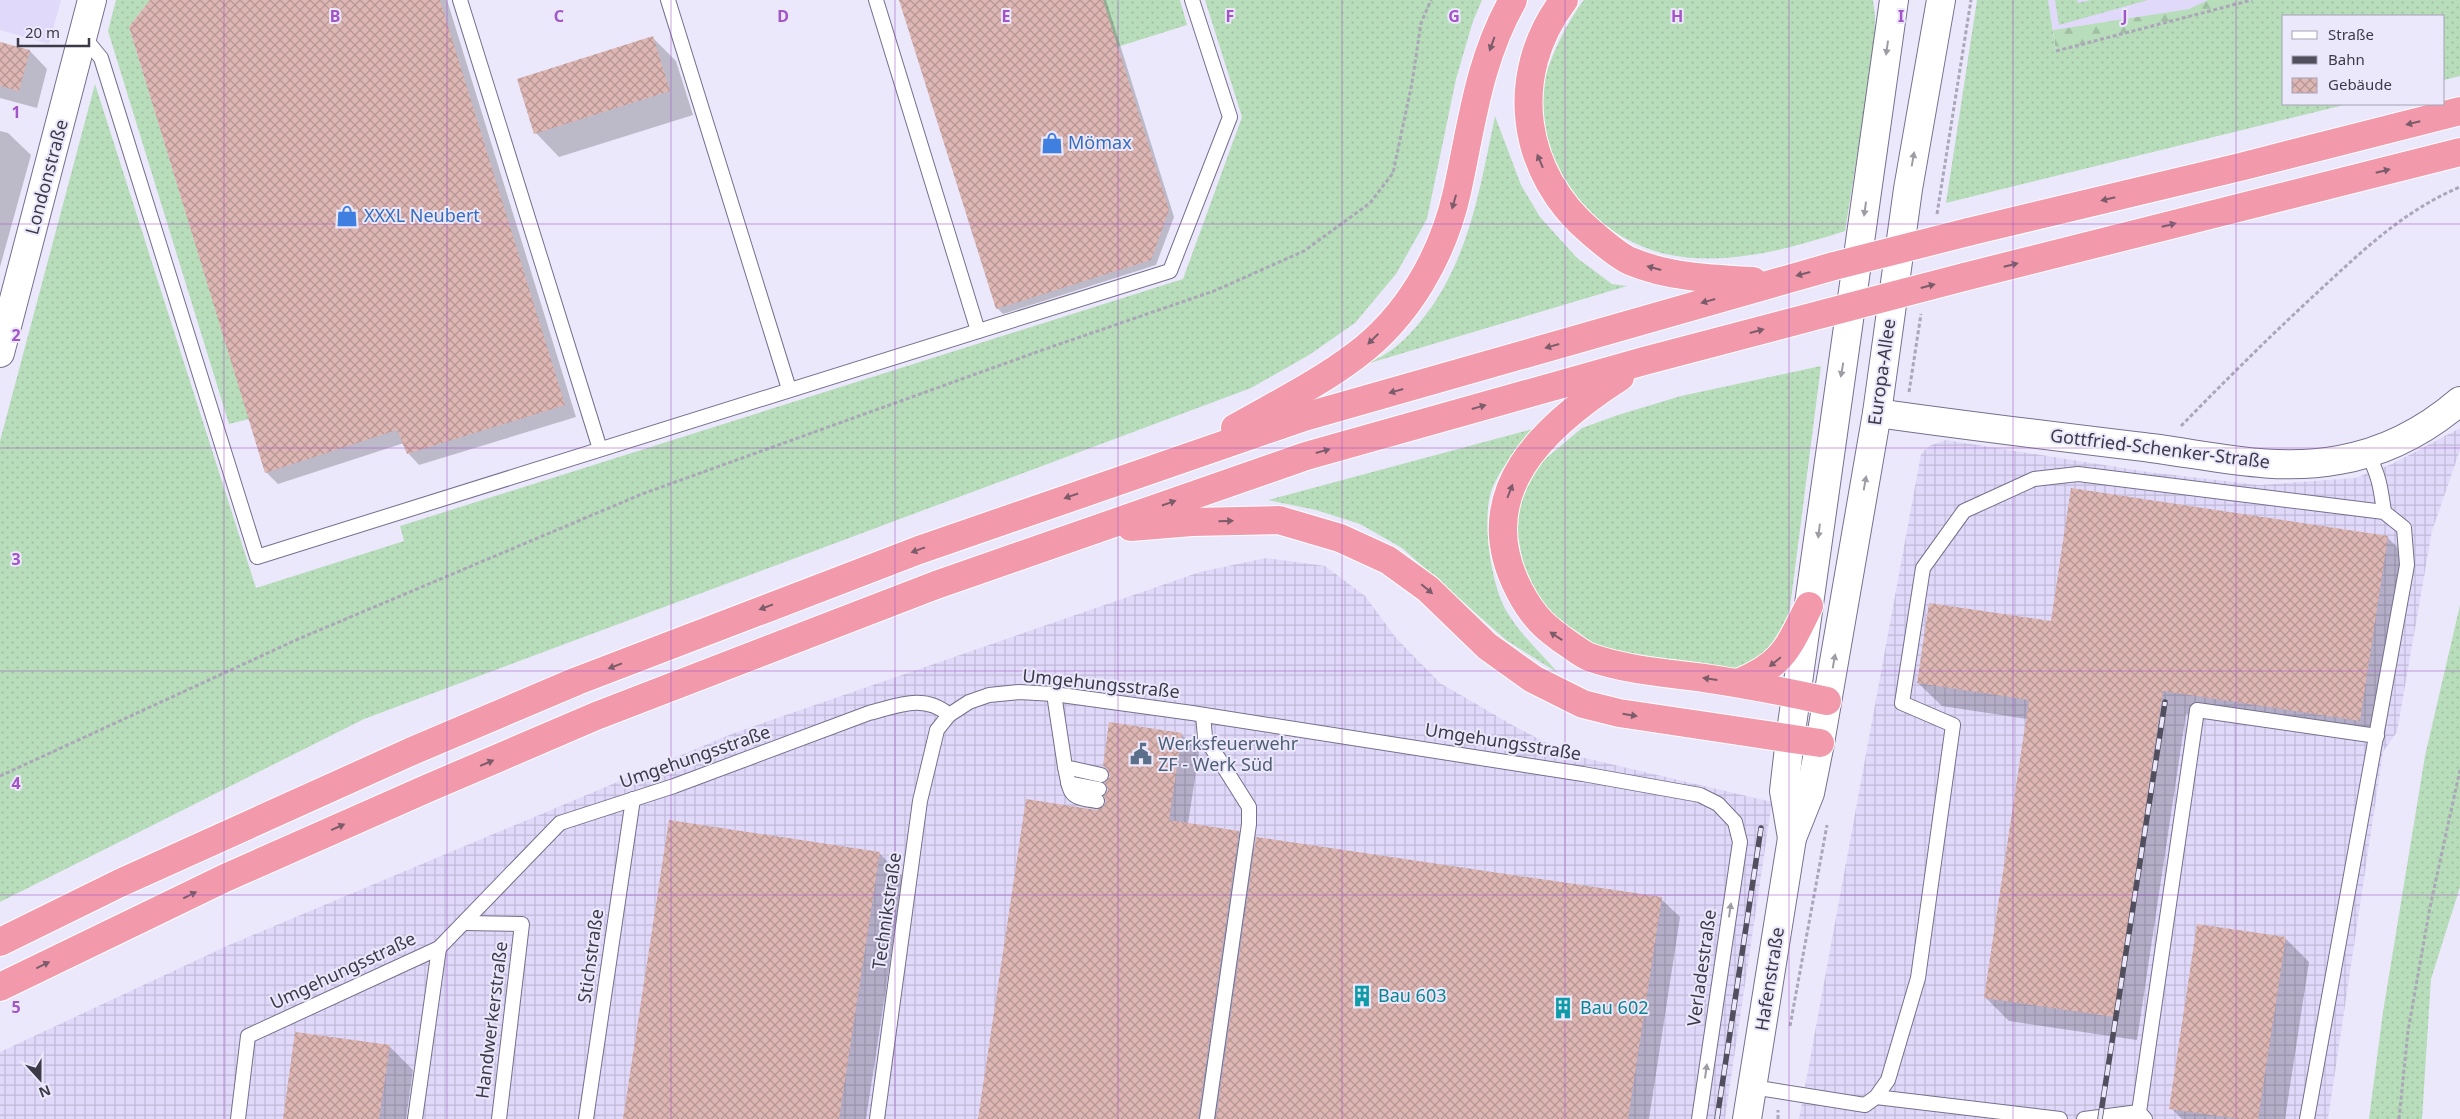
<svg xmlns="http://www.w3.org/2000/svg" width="2460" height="1119" font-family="'Noto Sans',sans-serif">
  <defs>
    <pattern id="industrial-grid" width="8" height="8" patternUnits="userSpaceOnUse" patternTransform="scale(1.25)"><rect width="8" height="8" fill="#e0d9fa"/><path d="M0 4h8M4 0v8" fill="none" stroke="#c1bbd8"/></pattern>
    <pattern id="grass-dots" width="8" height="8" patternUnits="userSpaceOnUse" patternTransform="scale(1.25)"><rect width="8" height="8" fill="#b8ddbb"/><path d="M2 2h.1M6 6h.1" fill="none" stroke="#9fbea2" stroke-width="1.8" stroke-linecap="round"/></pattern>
    <pattern id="forest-firs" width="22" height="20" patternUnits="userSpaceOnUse" patternTransform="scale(1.25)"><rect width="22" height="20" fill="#b8ddbb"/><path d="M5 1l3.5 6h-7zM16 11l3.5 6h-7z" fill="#9fbea2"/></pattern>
    <pattern id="building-cross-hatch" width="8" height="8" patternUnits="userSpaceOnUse" patternTransform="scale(1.25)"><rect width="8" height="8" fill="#deb7b4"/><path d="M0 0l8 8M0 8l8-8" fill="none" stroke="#b59694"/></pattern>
  </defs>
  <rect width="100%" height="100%" fill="#ece8fc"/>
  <g fill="#e0d9fa">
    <polygon points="0,0 61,0 49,44 0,30"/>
    <polygon points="2048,0 2223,0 2189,9 2053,30"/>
  </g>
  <g fill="url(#industrial-grid)">
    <polygon points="2460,428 2460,450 2432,531 2397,732 2383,752 2328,1119 1799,1119 1921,454 1929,446 1946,440 2148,472 2259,485 2355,478 2392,464"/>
    <polygon points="1266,558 1325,566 1365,596 1396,638 1440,683 1514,726 1568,754 1772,802 1725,1119 0,1119 0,1052 229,945 734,733 1200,572"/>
  </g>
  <g fill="url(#grass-dots)">
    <polygon points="116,0 150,0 129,27 249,419 229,424 108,31"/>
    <polygon points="1103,0 1180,0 1187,25 1117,47"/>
    <polygon points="1205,0 1482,0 1473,21 1456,79 1427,219 1396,274 1355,323 1309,355 1251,388 364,719 0,902 0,441 95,84 256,588 404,541 400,526 1183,279 1242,117"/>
    <path d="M1584 0H1873L1875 15V44L1845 231C1789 249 1725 267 1666 254 1603 239 1554 187 1544 123 1543 116 1541 108 1541 101 1542 71 1566 23 1584 0Z"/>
    <polygon points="1977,0 2048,0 2056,51 2252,0 2460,0 2460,76 2444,80 2444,16 2284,16 2284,104 2348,104 1946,203"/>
    <polygon points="2055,0 2077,0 2078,3 2091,0 2148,0 2059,25"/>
    <path d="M1495 116 1521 185 1540 217 1577 258 1612 284 1627 286 1363 365C1371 361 1380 358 1387 353 1400 345 1411 333 1420 322 1469 263 1480 188 1495 116Z"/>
    <polygon points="1821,366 1788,623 1763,662 1725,673 1628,655 1578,639 1545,613 1526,577 1516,528 1520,503 1531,476 1544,460 1582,428 1618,415 1681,396"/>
    <path d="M1536 428C1520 447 1501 466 1492 489 1481 518 1491 586 1507 612 1520 634 1541 653 1558 673L1506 640 1402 548 1360 524 1316 510 1268 500Z"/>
    <polygon points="2460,605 2460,887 2431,979 2422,1119 2369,1119 2383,1012 2425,756"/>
  </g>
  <polygon fill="url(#forest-firs)" points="2208,0 2252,0 2056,51 2053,30 2189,9"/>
  <g fill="#0003">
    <polygon points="152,0 447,0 576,417 419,465 408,453 404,443 278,484 266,472"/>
    <polygon points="908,0 1106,0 1174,217 1156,265 1003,314 997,308"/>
    <polygon points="653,38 676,61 693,115 559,157 536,133"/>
    <polygon points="0,43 30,51 47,69 37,108 0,98"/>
    <polygon points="0,131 8,133 31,155 0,267"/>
    <polygon points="2387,537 2411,561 2383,744 2186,714 2137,1040 2009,1021 1985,997 2027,719 1942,706 1918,683 2052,622"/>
    <polygon points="1181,734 1199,752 1188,824 1239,832 1256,849 1661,899 1680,917 1649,1119 980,1119 1096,811 1104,808"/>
    <polygon points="879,853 903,877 866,1119 625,1119"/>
    <polygon points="2285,938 2309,962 2285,1119 2182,1119 2171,1108"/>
    <polygon points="389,1046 413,1070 406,1119 284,1119"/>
  </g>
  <g fill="url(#building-cross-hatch)">
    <polygon points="150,0 440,0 565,405 407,454 397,430 265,473 129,27"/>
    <polygon points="899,0 1103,0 1169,210 1151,260 996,309"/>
    <polygon points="653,36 670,91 534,134 517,79"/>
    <polygon points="0,42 30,50 19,91 0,86"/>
    <polygon points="2071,488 2388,536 2360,721 2163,691 2114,1017 1984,998 2029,700 1917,683 1929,603 2051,621"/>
    <polygon points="1109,722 1182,733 1169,820 1239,831 1198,1119 978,1119 1026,799 1096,810 1103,807 1106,802 1104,796 1108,790 1105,783 1110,776 1107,769 1103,766"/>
    <polygon points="669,820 880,852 839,1119 623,1119"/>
    <polygon points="1256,837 1662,897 1628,1119 1216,1119"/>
    <polygon points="2197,924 2286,937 2258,1119 2239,1119 2169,1109"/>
    <polygon points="295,1032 390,1045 379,1119 283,1119"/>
  </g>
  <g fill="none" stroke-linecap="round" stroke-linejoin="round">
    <g stroke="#766f8d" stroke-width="16">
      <g id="service">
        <polyline points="460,0 600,449"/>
        <polyline points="668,0 789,389"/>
        <polyline points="876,0 978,331"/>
        <polyline points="83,36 101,58 257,557 1170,271 1230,117 1192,0"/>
        <path d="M2367 454C2379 473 2381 490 2384 512"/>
        <polyline points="1054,694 1065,767 1101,775"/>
        <polyline points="1203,715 1205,737 1249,807 1249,824 1207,1119"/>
        <path d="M1065 767C1071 795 1068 797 1097 801"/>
        <polyline points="1068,783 1099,789"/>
        <polyline points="464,923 522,924 499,1119"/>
        <polyline points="1752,1087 1865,1105 1876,1097 1888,1080 1918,978 1953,725 1902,703 1923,568 1964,511 2034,479 2078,474 2384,512 2404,528 2407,565 2307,1119"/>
        <polyline points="1876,1097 2060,1119"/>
        <path d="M238 1119 248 1036 439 948 560 823 674 786 869 713C897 706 924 693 949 715"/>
        <polyline points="415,1119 439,948"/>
        <polyline points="586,1119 633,799"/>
        <polyline points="877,1119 920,801 937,730 949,715 969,702 989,695 1019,692 1054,694 1192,713 1583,774 1700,795 1718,804 1735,822 1740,842 1699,1119"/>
        <polyline points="2084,1119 2139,1112"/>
        <polyline points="2145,1119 2139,1112 2197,710 2377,736"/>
      </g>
    </g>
    <g stroke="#766f8d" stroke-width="30">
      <g id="minor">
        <polyline points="0,353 92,0"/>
        <path d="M1877 413C1968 426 2060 437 2151 448 2214 456 2275 472 2339 460 2385 452 2425 431 2460 401"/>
      </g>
    </g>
    <g stroke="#766f8d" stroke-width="30">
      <g id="tertiary">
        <polyline points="1792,838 1784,791 1790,739 1894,0"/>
        <polyline points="1747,1119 1792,838 1810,793 1820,743 1877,413 1908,189 1941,0"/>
      </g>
    </g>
    <g stroke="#fff" stroke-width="30">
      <g id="motorway">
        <path d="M1564 0C1507 75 1520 174 1593 234 1604 243 1617 255 1630 261 1668 277 1712 279 1753 281"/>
        <polyline points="1968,232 2240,167 2460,111"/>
        <polyline points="1964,277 2460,152"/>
        <path d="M1620 377C1544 426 1469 493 1519 590 1533 617 1545 628 1570 645 1576 649 1582 654 1589 657 1625 670 1666 673 1704 678 1745 684 1786 692 1827 701"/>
        <path d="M1235 428C1275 405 1318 384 1355 356 1408 317 1443 255 1457 192 1472 124 1478 62 1513 0"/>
        <polyline points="1131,527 1192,522 1279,520 1340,538 1388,560 1428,589 1487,646 1533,679 1583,704 1619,713 1820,743"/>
        <path d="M1738 683C1783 665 1788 648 1809 606"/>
        <polyline points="0,942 120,883 410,752 577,681 919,550 1304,417 1834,266"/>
        <polyline points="0,987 225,878 426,789 596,716 936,585 1306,456 1644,361 1830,312"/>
      </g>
    </g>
    <g stroke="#aba7b9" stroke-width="3" stroke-dasharray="4 2.5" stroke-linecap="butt">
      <polyline points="2056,51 2252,0"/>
      <polyline points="1937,214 1971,0"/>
      <polyline points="1909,392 1921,314"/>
      <path d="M2181 426C2226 380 2272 334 2320 290 2363 250 2405 210 2460 187"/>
      <polyline points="0,776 296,640 642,494 1048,348 1214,291 1304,251 1370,203 1393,173 1412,83 1421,23 1431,0"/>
      <polyline points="1790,1026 1827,825"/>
      <polyline points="1778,1119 1778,1110"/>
      <polyline points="2399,1119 2408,1031 2430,907 2460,770"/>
    </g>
    <use href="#service" stroke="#fff" stroke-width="14"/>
    <use href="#minor" stroke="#fff" stroke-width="28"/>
    <use href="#tertiary" stroke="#fff" stroke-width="28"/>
    <use href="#motorway" stroke="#f29aab" stroke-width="28"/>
    <g stroke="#514e5d" stroke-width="5.5">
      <g id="rail">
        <polyline points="1717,1119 1761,828"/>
        <polyline points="2100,1119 2165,702"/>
      </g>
    </g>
    <use href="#rail" stroke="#ece8fc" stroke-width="4" stroke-dasharray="11" stroke-linecap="butt"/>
    <g stroke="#fff" stroke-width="30" stroke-linecap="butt">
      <g id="motorway-bridge">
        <polyline points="1834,266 1968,232"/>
        <polyline points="1830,312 1964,277"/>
      </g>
    </g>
    <use href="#motorway-bridge" stroke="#f29aab" stroke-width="28"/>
  </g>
  <defs><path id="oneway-solid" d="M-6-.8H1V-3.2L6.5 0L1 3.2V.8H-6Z" transform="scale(1.25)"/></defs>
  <g fill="#7c5c6b">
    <use href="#oneway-solid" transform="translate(1492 44) rotate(110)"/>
    <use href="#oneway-solid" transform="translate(2413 123) rotate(166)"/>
    <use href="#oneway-solid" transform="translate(1540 161) rotate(-113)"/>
    <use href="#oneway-solid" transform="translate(2383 171) rotate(-14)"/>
    <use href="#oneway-solid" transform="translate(2108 199) rotate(167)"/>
    <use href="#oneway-solid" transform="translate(1454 202) rotate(106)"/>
    <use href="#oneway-solid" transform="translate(2169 225) rotate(-14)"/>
    <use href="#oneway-solid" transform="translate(2011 265) rotate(-14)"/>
    <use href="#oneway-solid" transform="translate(1654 268) rotate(-165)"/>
    <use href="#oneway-solid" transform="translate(1803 274) rotate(165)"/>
    <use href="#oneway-solid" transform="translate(1928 286) rotate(-15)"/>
    <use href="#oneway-solid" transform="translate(1708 301) rotate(164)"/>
    <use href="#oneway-solid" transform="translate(1757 331) rotate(-15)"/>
    <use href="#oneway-solid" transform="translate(1373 339) rotate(136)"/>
    <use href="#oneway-solid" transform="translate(1552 346) rotate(164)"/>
    <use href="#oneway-solid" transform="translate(1396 391) rotate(164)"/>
    <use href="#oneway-solid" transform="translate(1479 407) rotate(-16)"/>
    <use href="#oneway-solid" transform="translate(1323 451) rotate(-16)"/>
    <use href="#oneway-solid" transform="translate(1510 491) rotate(-69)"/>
    <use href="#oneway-solid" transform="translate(1071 496) rotate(161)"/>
    <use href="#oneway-solid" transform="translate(1169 503) rotate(-19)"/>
    <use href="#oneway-solid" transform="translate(1226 521) rotate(-1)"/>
    <use href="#oneway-solid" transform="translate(918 550) rotate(160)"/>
    <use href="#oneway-solid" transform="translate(1427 589) rotate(40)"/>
    <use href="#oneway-solid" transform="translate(766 607) rotate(159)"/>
    <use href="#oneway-solid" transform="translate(1556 636) rotate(-147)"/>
    <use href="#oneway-solid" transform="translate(1775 662) rotate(141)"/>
    <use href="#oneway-solid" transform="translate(615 666) rotate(159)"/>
    <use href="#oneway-solid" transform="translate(1710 679) rotate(-172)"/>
    <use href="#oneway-solid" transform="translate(1630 715) rotate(9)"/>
    <use href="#oneway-solid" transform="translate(487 763) rotate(-23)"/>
    <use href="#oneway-solid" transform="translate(338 827) rotate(-24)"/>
    <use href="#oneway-solid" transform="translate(190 895) rotate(-26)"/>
    <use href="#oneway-solid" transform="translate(43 965) rotate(-26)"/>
  </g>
  <g fill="#9e9ca4">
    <use href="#oneway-solid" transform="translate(1887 48) rotate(98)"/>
    <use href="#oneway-solid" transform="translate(1913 159) rotate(-80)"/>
    <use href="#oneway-solid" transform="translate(1865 209) rotate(98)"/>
    <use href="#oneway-solid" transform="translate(1842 370) rotate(100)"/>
    <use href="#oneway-solid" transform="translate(1865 483) rotate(-80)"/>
    <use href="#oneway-solid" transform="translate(1819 531) rotate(97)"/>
    <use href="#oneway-solid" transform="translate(1834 661) rotate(-80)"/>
    <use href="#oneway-solid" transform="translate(1730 910) rotate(-82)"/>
    <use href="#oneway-solid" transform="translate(1706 1071) rotate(-82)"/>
  </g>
  <path fill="none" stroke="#a155c7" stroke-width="1" stroke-opacity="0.55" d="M224 0V1119M447 0V1119M671 0V1119M895 0V1119M1118 0V1119M1342 0V1119M1565 0V1119M1789 0V1119M2013 0V1119M2236 0V1119M0 224H2460M0 448H2460M0 671H2460M0 895H2460"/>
  <defs>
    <g id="shop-bare" transform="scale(1.725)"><path d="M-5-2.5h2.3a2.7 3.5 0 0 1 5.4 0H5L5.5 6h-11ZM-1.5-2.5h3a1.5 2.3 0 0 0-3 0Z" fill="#3f7fe0" stroke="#ece8fc" stroke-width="2.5" paint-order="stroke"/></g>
    <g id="civic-bare" transform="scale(1.725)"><path d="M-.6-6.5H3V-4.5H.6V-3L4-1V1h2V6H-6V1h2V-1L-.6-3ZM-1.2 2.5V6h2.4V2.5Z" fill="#5c6f8a" stroke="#ece8fc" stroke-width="2.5" paint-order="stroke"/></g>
    <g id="building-bare" transform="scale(1.725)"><path d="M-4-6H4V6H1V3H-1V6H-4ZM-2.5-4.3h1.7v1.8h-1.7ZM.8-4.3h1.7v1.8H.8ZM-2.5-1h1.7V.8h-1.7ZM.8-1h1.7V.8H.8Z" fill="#0f9aa8" stroke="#ece8fc" stroke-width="2.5" paint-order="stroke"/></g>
  </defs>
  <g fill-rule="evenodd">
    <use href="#shop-bare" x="1052" y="143"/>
    <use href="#shop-bare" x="347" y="216"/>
    <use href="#civic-bare" x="1141" y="754"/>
    <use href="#building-bare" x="1362" y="996"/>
    <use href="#building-bare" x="1563" y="1008"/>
  </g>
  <g text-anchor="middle" stroke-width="4" stroke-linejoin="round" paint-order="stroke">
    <g font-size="18" fill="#366cbe" stroke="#ece8fc" text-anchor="start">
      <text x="1068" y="149">Mömax</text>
      <text x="364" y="222">XXXL Neubert</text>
    </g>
    <g font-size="18" fill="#3d3a48" stroke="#ece8fc">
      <text transform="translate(47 177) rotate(-75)" y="6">Londonstraße</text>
      <text transform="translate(1882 372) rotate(-82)" y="6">Europa-Allee</text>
      <text transform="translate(2160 449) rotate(7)" y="6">Gottfried-Schenker-Straße</text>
      <text transform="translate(1101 684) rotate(6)" y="6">Umgehungsstraße</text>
      <text transform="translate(1503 742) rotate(9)" y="6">Umgehungsstraße</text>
      <text transform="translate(695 757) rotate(-19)" y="6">Umgehungsstraße</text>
      <text transform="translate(887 911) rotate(-82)" y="6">Technikstraße</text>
      <text transform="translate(591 956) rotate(-82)" y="6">Stichstraße</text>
      <text transform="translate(1702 968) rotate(-82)" y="6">Verladestraße</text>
      <text transform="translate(343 971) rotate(-25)" y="6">Umgehungsstraße</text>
      <text transform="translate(1770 979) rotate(-81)" y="6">Hafenstraße</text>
      <text transform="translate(492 1020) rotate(-83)" y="6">Handwerkerstraße</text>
    </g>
    <g font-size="18" fill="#4e5e75" stroke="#ece8fc" text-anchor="start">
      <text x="1158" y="750">Werksfeuerwehr<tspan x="1158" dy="21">ZF - Werk Süd</tspan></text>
    </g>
    <g font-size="18" fill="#0d838f" stroke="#ece8fc" text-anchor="start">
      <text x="1378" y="1002">Bau 603</text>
      <text x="1580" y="1014">Bau 602</text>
    </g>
  </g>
  <g font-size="16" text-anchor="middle" font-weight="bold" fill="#a155c7" stroke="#ece8fc" stroke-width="4" stroke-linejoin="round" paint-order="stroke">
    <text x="335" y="22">B</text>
    <text x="559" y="22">C</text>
    <text x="783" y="22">D</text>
    <text x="1006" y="22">E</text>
    <text x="1230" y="22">F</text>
    <text x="1454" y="22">G</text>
    <text x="1677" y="22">H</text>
    <text x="1901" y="22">I</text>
    <text x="2125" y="22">J</text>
    <text x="16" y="118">1</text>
    <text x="16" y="341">2</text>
    <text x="16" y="565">3</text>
    <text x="16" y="789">4</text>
    <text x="16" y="1013">5</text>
  </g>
  <rect x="2282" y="15" width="162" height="90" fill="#ece8fc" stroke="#a6a2b4"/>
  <rect x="2292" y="31" width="25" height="8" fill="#ffffff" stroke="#a6a2b4"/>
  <text x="2328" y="40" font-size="15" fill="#3d3a48">Straße</text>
  <rect x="2292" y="56" width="25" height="8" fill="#514e5d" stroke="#a6a2b4"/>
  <text x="2328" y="65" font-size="15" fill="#3d3a48">Bahn</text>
  <rect x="2292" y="78" width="25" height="15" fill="url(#building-cross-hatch)" stroke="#a6a2b4"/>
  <text x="2328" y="90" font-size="15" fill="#3d3a48">Gebäude</text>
  <g transform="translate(40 1079) rotate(159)" stroke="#ece8fc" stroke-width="4" paint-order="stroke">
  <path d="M0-4L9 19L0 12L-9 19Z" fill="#3d3a48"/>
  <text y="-8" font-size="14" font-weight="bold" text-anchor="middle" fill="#3d3a48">N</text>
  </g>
  <path d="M18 38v8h71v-8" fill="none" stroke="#3d3a48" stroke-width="2.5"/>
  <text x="25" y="38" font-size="15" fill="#3d3a48" stroke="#ece8fc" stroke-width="4" paint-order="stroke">20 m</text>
</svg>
